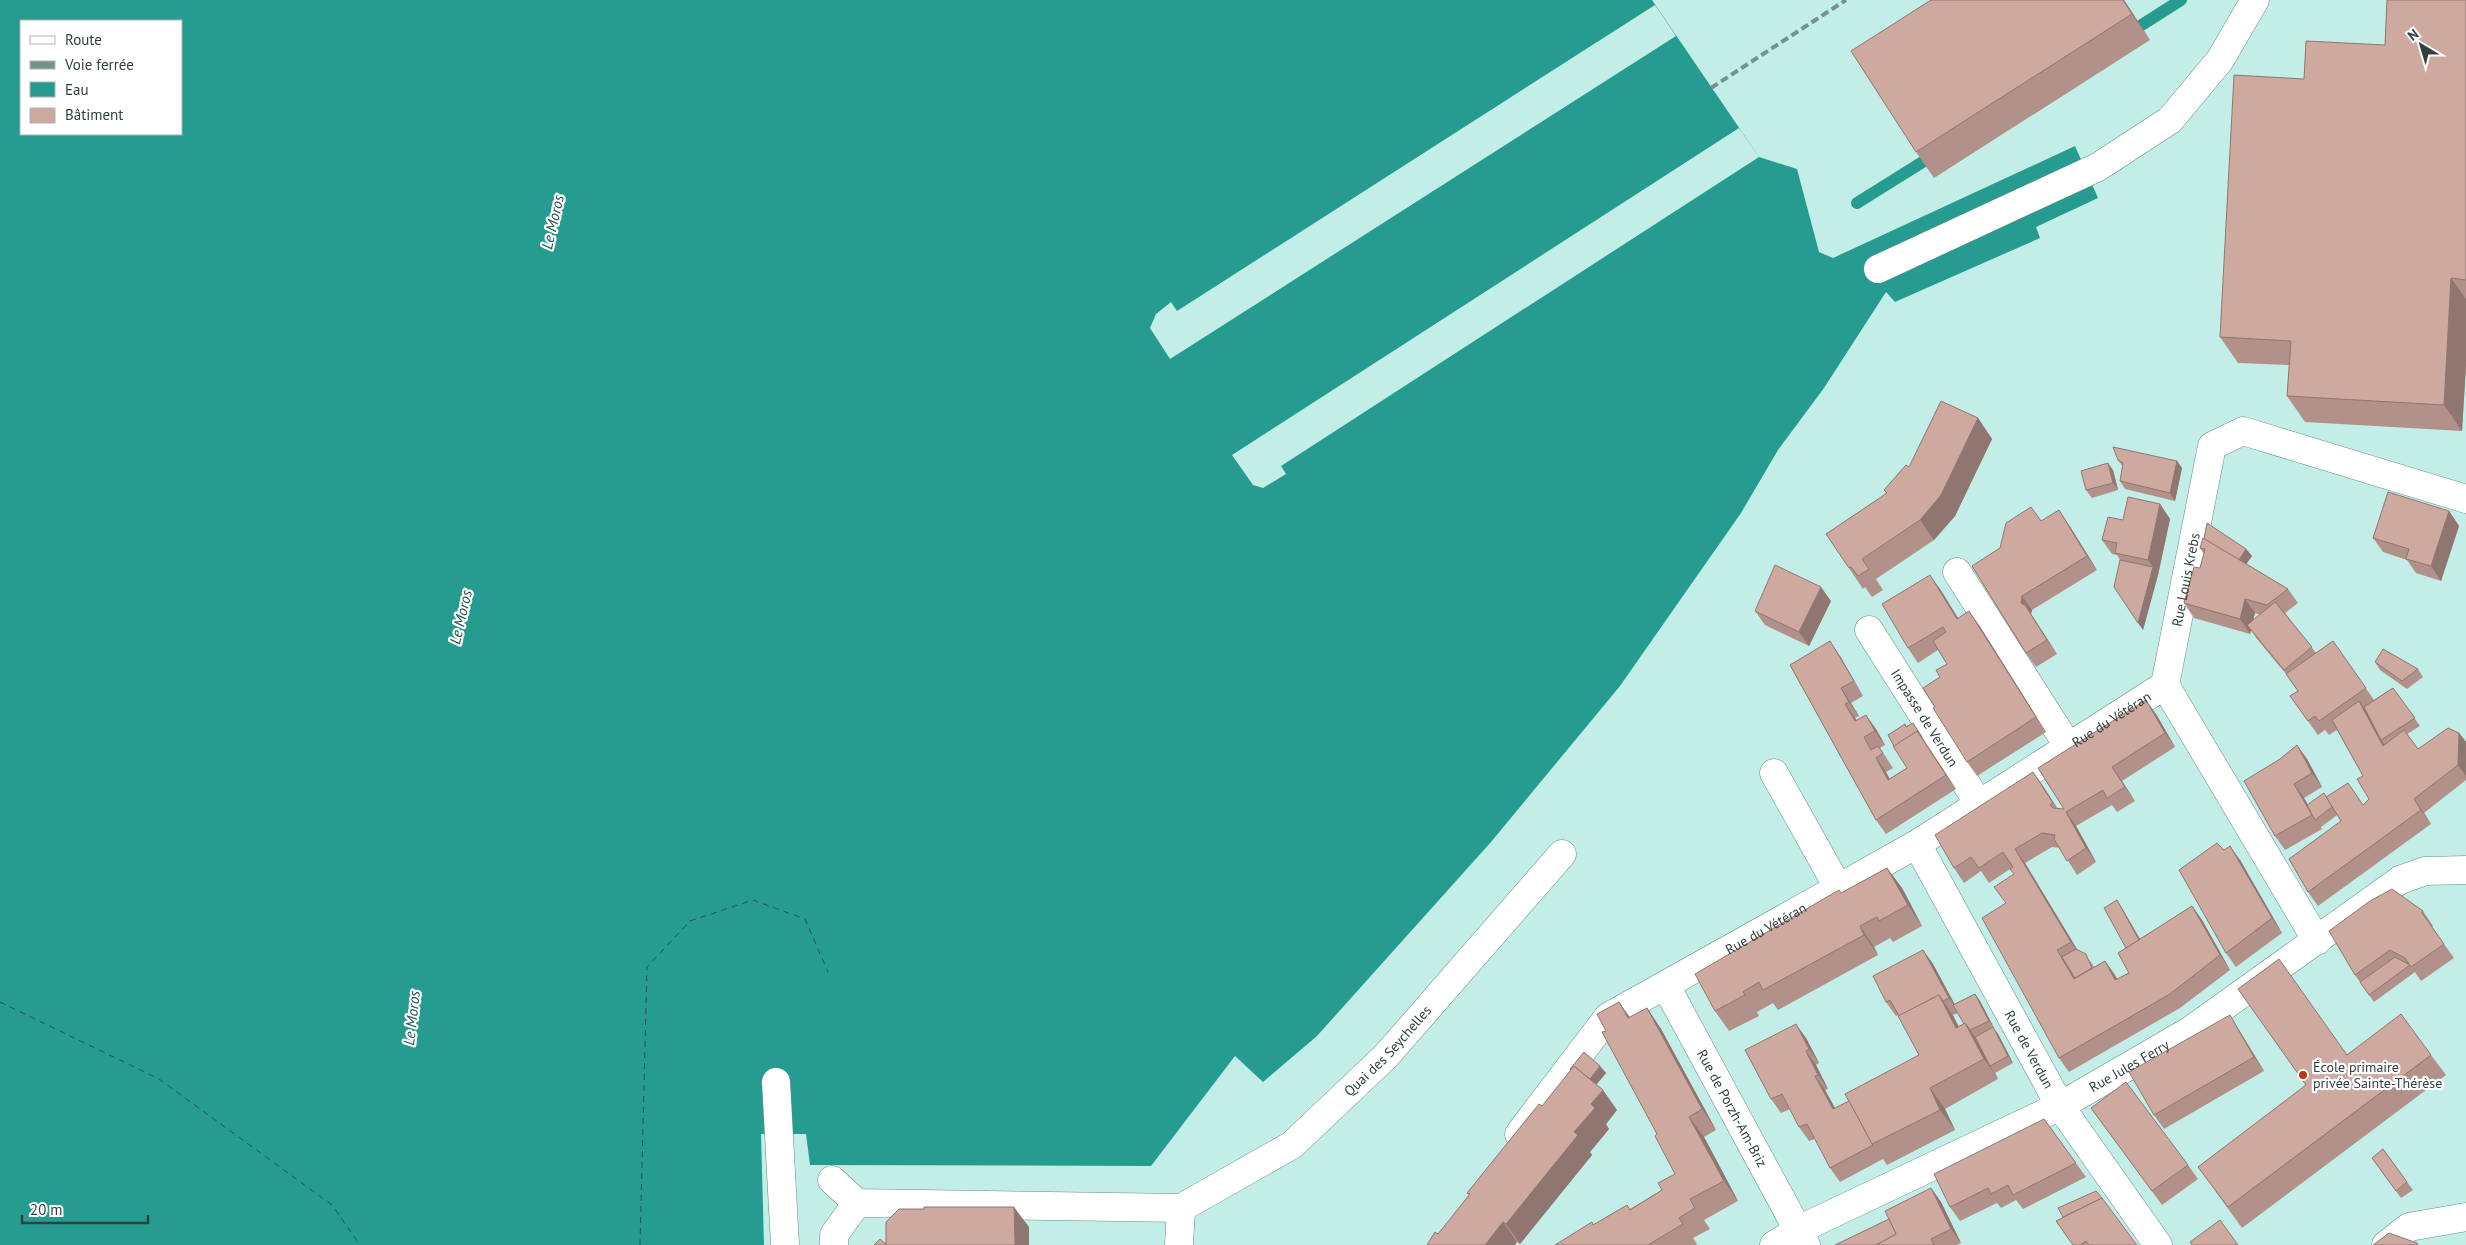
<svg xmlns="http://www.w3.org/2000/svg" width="2466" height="1245" font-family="'PT Sans',sans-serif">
  <rect width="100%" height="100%" fill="#c3eee8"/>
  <path fill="#269c91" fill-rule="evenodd" d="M0 0H1652L1759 157 1797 169 1819 252 1833 258 2075 146 2098 198 2036 227 2040 238 1895 302 1886 292 1824 388 1778 450 1741 513 1620 686 1491 842 1317 1036 1263 1082 1235 1056 1151 1166 810 1165 806 1134H761L764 1245H0ZM21 21H181V134H21Z"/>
  <g fill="#c3eee8">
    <polygon points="1655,5 1676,36 1170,359 1150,328 1156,314 1171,302 1177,311"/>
    <polygon points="1739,128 1759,157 1281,466 1286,474 1263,488 1253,485 1232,455"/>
  </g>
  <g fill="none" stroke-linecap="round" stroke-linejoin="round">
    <g stroke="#269c91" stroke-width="12">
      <polyline points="2126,35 2181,0"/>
      <polyline points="1857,203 1937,153"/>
    </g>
    <g stroke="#25544f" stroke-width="1" stroke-dasharray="6 5" stroke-linecap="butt">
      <polyline points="0,1002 159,1079 332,1205 360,1245"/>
      <polyline points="640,1245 647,967 690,921 753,900 805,919 828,972"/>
    </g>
    <g stroke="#648d87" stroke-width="29">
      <g id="minor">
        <polyline points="1878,269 2098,167 2170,120 2220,60 2255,0"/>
        <polyline points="1957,572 2068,746"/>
        <path id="s1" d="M1869 630 1979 804"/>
        <polyline points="1774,773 1839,889"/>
        <path id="s2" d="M1917 844 2060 1106 2158 1245"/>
        <path id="s3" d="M2317 941 2165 685 2212 446 2243 431 2466 499"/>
        <path id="s4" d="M1666 986 1806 1245"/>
        <polyline points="776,1082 785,1245"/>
        <path id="s5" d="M1519 1134 1608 1017 1917 844 2165 685"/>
        <polyline points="832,1180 857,1203 1181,1208"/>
        <path id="s6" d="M1181 1208 1292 1145 1386 1056 1562 854"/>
        <polyline points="834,1245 834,1235 857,1203"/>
        <polyline points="1179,1245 1181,1208"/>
        <path id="s7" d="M1774 1245 1798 1230 2060 1106 2191 1030 2400 880 2425 871 2466 870"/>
        <polyline points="2386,1245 2409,1227 2466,1217"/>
      </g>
    </g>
    <use href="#minor" stroke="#fff" stroke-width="28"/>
    <polyline stroke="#75928e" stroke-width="4" stroke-dasharray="8 4" stroke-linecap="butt" points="1711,88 1846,0"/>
  </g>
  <g fill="#b1918a" fill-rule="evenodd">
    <polygon points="1931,0 2124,0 2150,40 1934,178 1916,152"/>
    <polygon points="2466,0 2466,365 2462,431 2305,422 2287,396 2289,365 2238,363 2220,337 2304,79 2385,45"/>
    <polygon points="1978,418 1992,439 1955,516 1934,540 1876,579 1883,590 1872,597 1865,587 1863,589 1849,568 1886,493 1884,490 1909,467"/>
    <polygon points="2118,460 2177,461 2182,468 2175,501 2125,489 2120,481 2123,467"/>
    <polygon points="2113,470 2118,490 2092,498 2086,490"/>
    <polygon points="2160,504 2170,519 2158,575 2143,630 2120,560 2117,555 2112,554 2102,540 2123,520"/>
    <polygon points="2449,511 2459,526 2441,581 2416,573 2407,560 2383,552 2373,538"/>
    <polygon points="2041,521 2069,525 2097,570 2032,610 2031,614 2057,654 2036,667 2026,653 1972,566"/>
    <path d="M2200 548 2246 549 2252 556 2246 564 2288 589 2298 603 2285 613 2316 653 2333 641 2374 700 2393 688 2420 726 2407 734 2418 749 2459 733 2466 742V780L2424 813 2431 824 2318 906 2308 892 2341 821 2337 815 2321 827 2322 829 2285 850 2275 836 2244 781 2307 759 2322 787 2304 798 2308 805 2327 797 2363 805 2369 799 2363 776 2337 730 2329 735 2325 730 2318 735 2290 696 2298 691 2286 674 2257 639 2251 630 2250 634 2194 618 2184 603 2200 568 2204 554ZM2255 613 2260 615 2253 620Z"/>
    <polygon points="1940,589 1958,618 1979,625 2046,732 1977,776 1967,762 1935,707 1940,677 1947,664 1938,650 1918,663 1908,648"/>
    <polygon points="1831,601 1809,646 1765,625 1755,611"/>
    <polygon points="1840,656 1863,696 1851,703 1859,716 1855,718 1857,721 1876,729 1885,745 1880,748 1893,768 1886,772 1889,779 1907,768 1907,726 1913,723 1956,789 1886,834 1876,820 1790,665"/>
    <polygon points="2375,662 2418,669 2423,677 2407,689 2380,670"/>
    <polygon points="2156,714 2175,747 2122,781 2135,801 2117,812 2112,805 2076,826 2096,862 2077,875 2060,848 2052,847 2025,863 2077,949 2091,962 2094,967 2105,961 2117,979 2129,973 2126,948 2122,908 2140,939 2192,906 2202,920 2230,970 2180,1008 2069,1072 2059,1058 2006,903 2014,874 2013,867 1989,883 1981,871 1964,883 1954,868 2043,786 2057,809 2064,809"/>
    <polygon points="2224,850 2240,860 2282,933 2236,967 2226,953"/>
    <polygon points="1887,868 1902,888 1922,926 1893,942 1890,938 1874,947 1878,955 1778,1010 1773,1003 1757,1012 1759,1016 1729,1031 1715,1011 1841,893"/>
    <polygon points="2423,911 2433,926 2432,927 2454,958 2421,981 2415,972 2374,1002 2355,975"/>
    <path d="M1923 950 1933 964 1954 1004 1975 994 1980 1001 1994 1028H1993L1998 1034 2013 1063 1995 1073V1072L1998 1079 1945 1109 1955 1130 1887 1165 1883 1159 1840 1182 1830 1168 1815 1139 1809 1141 1799 1127 1790 1109 1781 1113 1771 1099 1806 1038 1819 1063 1816 1065 1828 1089 1825 1090 1835 1108 1849 1101 1919 1055 1898 1015 1896 1016 1886 1002ZM1958 1013 1964 1024 1959 1027 1953 1015Z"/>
    <polygon points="1647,1008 1661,1029 1716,1130 1704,1137 1738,1201 1704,1220 1710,1229 1693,1238 1697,1244 1696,1245 1555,1245 1594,1225 1627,1205 1630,1209 1662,1190 1675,1174 1657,1134 1630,1018"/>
    <polygon points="2230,1015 2239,1030 2264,1071 2164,1129 2154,1115"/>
    <polygon points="2347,1055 2431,1055 2446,1075 2242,1228 2198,1167"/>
    <polygon points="1600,1066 1606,1073 1596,1085 1617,1110 1606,1124 1609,1129 1590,1152 1592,1155 1520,1244 1517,1242 1438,1234 1469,1195 1467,1193 1542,1106"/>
    <polygon points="2091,1108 2188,1165 2198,1179 2162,1205"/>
    <polygon points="2044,1119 2086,1177 2023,1209 2016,1200 2001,1208 1997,1203 1960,1221 1950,1207"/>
    <polygon points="2383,1149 2413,1190 2401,1198 2372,1158"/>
    <polygon points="1931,1188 1941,1202 1961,1243 1957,1245 1835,1245 1889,1219"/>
    <polygon points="2056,1221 2137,1245 2073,1245"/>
  </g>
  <g fill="#907670">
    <polygon points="2123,0 2124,0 2150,40 2132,14"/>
    <polygon points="2451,278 2466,299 2466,365 2462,431 2444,405"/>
    <polygon points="1978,418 1992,439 1955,516 1934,540 1920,520"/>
    <polygon points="2177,461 2182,468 2175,501 2170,493"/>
    <polygon points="2108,463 2113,470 2118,490 2113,483"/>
    <polygon points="2160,504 2170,519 2158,575 2143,630 2138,623 2153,567 2148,560"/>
    <polygon points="2059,510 2069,525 2097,570 2087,556"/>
    <polygon points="2449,511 2459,526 2441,581 2431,566"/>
    <polygon points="2246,549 2252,556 2242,570 2237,563"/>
    <polygon points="1930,575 1940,589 1967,633 1957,619"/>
    <polygon points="1821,587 1831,601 1809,646 1799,632"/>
    <polygon points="2022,596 2032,610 2031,614 2057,654 2021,603"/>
    <polygon points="2245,599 2255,613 2251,629 2247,625 2251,630 2250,634 2240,619"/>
    <polygon points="1969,611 1979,625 2046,732 2036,717"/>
    <polygon points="1830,641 1840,656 1863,696"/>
    <polygon points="1841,688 1851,703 1859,716 1849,702"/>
    <polygon points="2146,700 2156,714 2175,747 2165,733"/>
    <polygon points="2359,701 2369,715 2381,740 2385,745 2383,746"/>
    <polygon points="1845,704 1855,718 1865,736 1855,721"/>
    <polygon points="1866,715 1876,729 1885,745 1875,731"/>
    <polygon points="1913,723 1927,745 1956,789 1946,775"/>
    <polygon points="2459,733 2466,742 2466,776 2458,765"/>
    <polygon points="2297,745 2307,759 2322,787 2312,773"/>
    <polygon points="1876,758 1886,772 1898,794 1888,780"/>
    <polygon points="2112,767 2122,781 2135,801 2125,787"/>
    <polygon points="2033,772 2043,786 2063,817 2053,803"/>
    <polygon points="2294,784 2304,798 2316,819 2312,815"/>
    <polygon points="2414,799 2424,813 2431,824 2421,810"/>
    <polygon points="2066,812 2076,826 2096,862 2086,848"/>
    <polygon points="2230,846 2240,860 2282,933 2272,918"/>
    <polygon points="2015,849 2025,863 2081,956 2071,942"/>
    <polygon points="1887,868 1902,888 1922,926 1908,905"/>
    <polygon points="2117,900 2122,908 2149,955 2144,948"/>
    <polygon points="2192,906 2202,920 2230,970 2220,955"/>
    <polygon points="1860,926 1874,947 1878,955 1864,935"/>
    <polygon points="1923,950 1933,964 1959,1012 1949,998"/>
    <polygon points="2105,961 2115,975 2125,994 2115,980"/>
    <polygon points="1975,994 1980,1001 1994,1028 1989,1021"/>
    <polygon points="1939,995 1953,1016 1970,1049 1956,1028"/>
    <polygon points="1619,1002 1634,1023 1628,1018"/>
    <polygon points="1647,1008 1661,1029 1716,1130 1702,1109"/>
    <polygon points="2230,1015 2239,1030 2264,1071 2254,1057"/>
    <polygon points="1965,1023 1980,1044 1990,1066 1998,1079 1984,1059"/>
    <polygon points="1796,1024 1806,1038 1819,1063 1809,1049"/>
    <polygon points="1993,1027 1998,1034 2013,1063 2008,1056"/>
    <polygon points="1806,1051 1816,1065 1828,1089 1818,1075"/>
    <polygon points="1600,1066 1606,1073 1592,1090 1587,1083"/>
    <polygon points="1815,1076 1825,1090 1843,1123 1833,1109"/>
    <polygon points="1930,1088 1945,1109 1955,1130 1940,1110"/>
    <polygon points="1603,1090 1617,1110 1606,1124 1609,1129 1590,1152 1592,1155 1520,1244 1506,1224 1574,1132 1591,1104"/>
    <polygon points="1689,1117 1704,1137 1738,1201 1724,1181"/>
    <polygon points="1931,1188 1941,1202 1961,1243 1951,1229"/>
    <polygon points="1014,1207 1029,1227 1029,1245 1015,1245"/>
    <polygon points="1503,1222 1517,1242 1515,1245 1485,1245"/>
  </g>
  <g fill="#cea9a0" stroke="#907670">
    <polygon points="1931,0 2123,0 2132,14 1916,152 1851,51"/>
    <polygon points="2387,0 2466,0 2466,280 2451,278 2444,405 2287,396 2291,341 2220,337 2234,75 2304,79 2306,41 2385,45"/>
    <polygon points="1941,401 1978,418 1941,495 1920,520 1862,559 1869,569 1858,576 1851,567 1849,568 1826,534 1887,493 1884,490 1906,465 1909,467"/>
    <polygon points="2113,447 2177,461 2170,493 2120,481 2123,463 2118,460"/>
    <polygon points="2108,463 2113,483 2086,490 2081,471"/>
    <polygon points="2388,492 2449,511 2431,566 2406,559 2409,549 2373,538"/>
    <polygon points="2128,497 2160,504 2148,560 2115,553 2117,543 2102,540 2108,517 2123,520"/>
    <polygon points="2031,507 2041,521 2059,510 2087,556 2022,596 2021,603 2025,605 2047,640 2026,653 1972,566 2000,548 2006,523"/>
    <polygon points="2207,523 2246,549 2239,560 2204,539"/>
    <polygon points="2203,538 2288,589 2267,605 2245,599 2240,619 2184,603 2194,567 2200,568 2205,549 2200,548"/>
    <polygon points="2120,560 2153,567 2138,623 2114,587"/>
    <polygon points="1775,565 1821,587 1799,632 1755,611"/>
    <polygon points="1930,575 1957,619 1969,611 2036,717 1967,762 1933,708 1935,707 1923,688 1940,677 1936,670 1947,664 1933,641 1946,632 1943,627 1908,648 1882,604"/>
    <polygon points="2275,602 2312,647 2284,670 2247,625"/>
    <polygon points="1830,641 1854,681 1841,688 1849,702 1845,704 1855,721 1866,715 1875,731 1864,737 1871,750 1878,746 1883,753 1876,758 1888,780 1907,768 1893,746 1917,731 1946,775 1876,820 1790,665"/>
    <polygon points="2333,641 2366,688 2319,721 2315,716 2308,721 2290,696 2298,691 2286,674"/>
    <polygon points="2383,649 2418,669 2402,681 2375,662"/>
    <polygon points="2393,688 2415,718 2381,740 2364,707"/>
    <polygon points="2146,700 2165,733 2112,767 2125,787 2107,798 2103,790 2066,812 2086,848 2067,861 2054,839 2055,835 2042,833 2015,849 2071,942 2057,950 2074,979 2105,961 2115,980 2129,973 2118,953 2192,906 2220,955 2170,994 2059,1058 1982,918 2006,903 1994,887 2014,874 2010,869 2013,867 2003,852 1979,868 1971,857 1954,868 1935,835 2033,772 2053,803 2050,805 2053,808 2064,809 2038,768"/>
    <polygon points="2359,701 2383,746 2404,730 2418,749 2448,728 2459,733 2458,765 2414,799 2421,810 2308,892 2289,859 2341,821 2326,797 2348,783 2363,805 2369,799 2357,779 2363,776 2332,720"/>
    <polygon points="1913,723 1922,737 1917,731 1894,746 1888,735 1905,724 1906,727"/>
    <polygon points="2297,745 2312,773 2294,784 2312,815 2275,836 2244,781 2280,759"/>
    <polygon points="2324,793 2332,807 2315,820 2307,805"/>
    <polygon points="2217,843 2224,850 2230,846 2272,918 2226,953 2179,870"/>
    <polygon points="1887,868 1908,905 1879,921 1877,917 1860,926 1864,935 1763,990 1759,982 1743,992 1745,995 1715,1011 1695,974 1839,890 1841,893"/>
    <polygon points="2392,889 2423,911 2422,913 2444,944 2411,967 2405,958 2390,950 2355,975 2329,931 2370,901"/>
    <polygon points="2117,900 2139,940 2126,948 2104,908"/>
    <polygon points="2076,949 2086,954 2092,968 2075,978 2062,957"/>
    <polygon points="1923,950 1949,998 1943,1001 1939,995 1899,1016 1890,1000 1886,1002 1873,976"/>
    <polygon points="2395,957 2410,965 2369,995 2360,982"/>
    <polygon points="2279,959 2347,1055 2401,1014 2431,1055 2228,1207 2198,1167 2306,1085 2238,989"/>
    <polygon points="1975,994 1989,1021 1970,1030 1965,1023 1964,1024 1953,1005"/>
    <polygon points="1939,995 1956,1028 1965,1023 1984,1059 1930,1088 1940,1110 1872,1144 1845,1094 1919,1055 1898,1016"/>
    <polygon points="1619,1002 1628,1018 1647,1008 1702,1109 1689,1117 1724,1181 1690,1199 1695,1208 1679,1218 1683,1224 1648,1245 1555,1245 1592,1222 1593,1225 1627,1205 1630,1210 1662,1190 1658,1183 1675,1174 1655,1136 1657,1134 1602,1032 1606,1031 1597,1014"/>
    <polygon points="2230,1015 2254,1057 2154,1115 2129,1072"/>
    <polygon points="1796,1024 1809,1049 1806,1051 1818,1075 1815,1076 1833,1109 1849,1101 1872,1144 1873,1145 1830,1168 1807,1124 1799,1127 1782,1094 1771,1099 1745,1050"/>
    <polygon points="1993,1027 2008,1056 1990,1066 1975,1037"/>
    <polygon points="1584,1052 1600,1066 1590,1079 1574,1066 1571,1070 1570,1069"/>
    <polygon points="1574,1066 1603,1090 1591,1104 1595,1108 1574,1132 1578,1135 1506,1224 1503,1222 1485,1245 1427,1245 1435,1232 1438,1234 1470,1194 1467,1193 1539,1104 1542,1106"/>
    <polygon points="2126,1082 2188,1165 2152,1191 2091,1108"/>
    <polygon points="2044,1119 2076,1163 2013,1195 2008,1185 1991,1194 1988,1188 1950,1207 1934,1174"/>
    <polygon points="2383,1149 2407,1182 2396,1191 2372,1158"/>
    <polygon points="1931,1188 1951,1229 1931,1239 1934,1245 1876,1245 1896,1234 1885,1211"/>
    <polygon points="2096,1191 2102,1198 2063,1217 2058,1208"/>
    <polygon points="2102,1198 2137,1245 2089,1245 2086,1241 2080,1245 2073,1245 2056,1221"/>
    <polygon points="924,1207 1014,1207 1015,1245 886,1245 886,1222 899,1209 924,1209"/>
    <polygon points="1889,1219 1896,1234 1876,1245 1835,1245"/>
    <polygon points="2220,1220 2238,1245 2192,1245 2190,1242"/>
    <polygon points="2389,1233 2417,1243 2418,1245 2373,1245"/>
    <polygon points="880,1239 886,1244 886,1245 874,1245"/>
  </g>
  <circle fill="#bf3515" stroke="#fff" stroke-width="2" cx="2303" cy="1075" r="5"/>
  <g text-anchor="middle" stroke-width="4.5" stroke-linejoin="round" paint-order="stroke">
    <g font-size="14" fill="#2f403e" stroke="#fff">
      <text dy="5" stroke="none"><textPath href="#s3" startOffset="405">Rue Louis Krebs</textPath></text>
      <text dy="5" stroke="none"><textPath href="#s1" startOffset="104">Impasse de Verdun</textPath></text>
      <text dy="5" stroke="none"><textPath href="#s5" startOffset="732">Rue du Vétéran</textPath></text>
      <text dy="5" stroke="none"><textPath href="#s5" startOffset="328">Rue du Vétéran</textPath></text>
      <text dy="5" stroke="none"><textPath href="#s6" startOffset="262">Quai des Seychelles</textPath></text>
      <text dy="5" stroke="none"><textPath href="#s2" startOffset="234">Rue de Verdun</textPath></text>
      <text dy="5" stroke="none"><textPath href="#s7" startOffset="398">Rue Jules Ferry</textPath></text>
      <text dy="5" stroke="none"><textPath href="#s4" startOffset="139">Rue de Porzh-Am-Briz</textPath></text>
    </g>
    <g font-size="14" fill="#2f403e" stroke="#fff" text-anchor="start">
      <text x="2313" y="1072">École primaire<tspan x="2313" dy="16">privée Sainte-Thérèse</tspan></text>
    </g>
    <g font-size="15" font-style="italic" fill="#25544f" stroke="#fff">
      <text transform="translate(553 222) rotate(-77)" y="5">Le Moros</text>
      <text transform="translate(461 617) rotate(-77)" y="5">Le Moros</text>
      <text transform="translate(412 1018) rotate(-84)" y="5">Le Moros</text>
    </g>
  </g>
  <rect x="20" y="20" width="162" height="115" fill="#ffffff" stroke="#acb3b2"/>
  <rect x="30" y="36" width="25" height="8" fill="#ffffff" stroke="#acb3b2"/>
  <text x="65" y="45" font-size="15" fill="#2f403e">Route</text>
  <rect x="30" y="61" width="25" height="8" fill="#75928e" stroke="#acb3b2"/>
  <text x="65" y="70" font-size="15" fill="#2f403e">Voie ferrée</text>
  <rect x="30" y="82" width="25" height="15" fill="#269c91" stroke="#acb3b2"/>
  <text x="65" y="95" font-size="15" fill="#2f403e">Eau</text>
  <rect x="30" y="108" width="25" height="15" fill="#cea9a0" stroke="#acb3b2"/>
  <text x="65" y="120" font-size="15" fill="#2f403e">Bâtiment</text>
  <g transform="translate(2421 45) rotate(322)" stroke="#ffffff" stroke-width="4" paint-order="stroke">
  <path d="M0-4L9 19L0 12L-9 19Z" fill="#2f403e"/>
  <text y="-8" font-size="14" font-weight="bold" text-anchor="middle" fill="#2f403e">N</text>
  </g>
  <path d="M22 1215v8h126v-8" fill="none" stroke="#2f403e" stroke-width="2.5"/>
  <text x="30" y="1215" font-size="15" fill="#2f403e" stroke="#ffffff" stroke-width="4" paint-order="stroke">20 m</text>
</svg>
